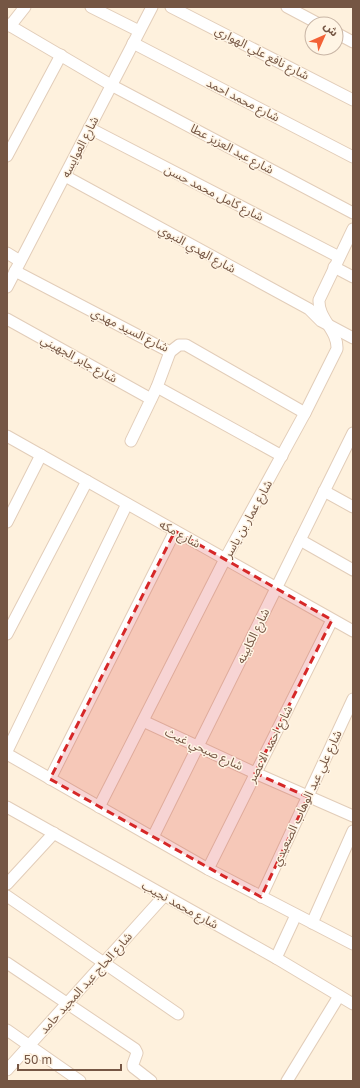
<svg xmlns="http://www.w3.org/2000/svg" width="360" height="1088" font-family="'Golos Text','Noto Sans Arabic',sans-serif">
  <rect width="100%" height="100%" fill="#fef1dd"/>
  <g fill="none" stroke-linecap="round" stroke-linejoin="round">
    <g stroke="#e2cdb9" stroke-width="13">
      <g id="minor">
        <polyline points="91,7 139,31"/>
        <polyline points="171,7 353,100"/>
        <polyline points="287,7 319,24"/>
        <polyline points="7,24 111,85 353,213"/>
        <polyline points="10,26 25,7"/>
        <polyline points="336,33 353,42"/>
        <polyline points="133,43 353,157"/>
        <polyline points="89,128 339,257"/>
        <polyline points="7,156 61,55"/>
        <polyline points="65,176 309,309 321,321 353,338"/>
        <polyline points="7,253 20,261"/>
        <polyline points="334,267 353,277"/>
        <polyline points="15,271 170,352 179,345 186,345 305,413"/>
        <polyline points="7,287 152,7"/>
        <polyline points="7,319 151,399"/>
        <polyline points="157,387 282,456"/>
        <polyline points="7,436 353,631"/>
        <polyline points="131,441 157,387 170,352"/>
        <polyline points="324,491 353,507"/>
        <polyline points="7,522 41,455"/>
        <polyline points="300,540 353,570"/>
        <polyline points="7,634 87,481"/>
        <polyline points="143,721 255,773 353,816"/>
        <polyline points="7,751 127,504"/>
        <polyline points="7,754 208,869 353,944"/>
        <polyline points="50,779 175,531"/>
        <polyline points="7,807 276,958 353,1004"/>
        <path d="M99 807 225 559 305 413 337 349C338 330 318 319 319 300L353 229"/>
        <polyline points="153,837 353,433"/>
        <polyline points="208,869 332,620"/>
        <polyline points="7,884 54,833"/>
        <polyline points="7,896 178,1014"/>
        <polyline points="261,897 353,699"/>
        <polyline points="312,923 353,831"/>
        <polyline points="276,958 296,915"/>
        <polyline points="7,963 135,1049 137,1053 133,1064 133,1067 151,1081"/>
        <polyline points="7,1030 80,1081"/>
        <polyline points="7,1070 164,896"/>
        <polyline points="287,1081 339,996"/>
      </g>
    </g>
    <use href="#minor" stroke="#fff" stroke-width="11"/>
  </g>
  <path fill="#d62828" fill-opacity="0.2" stroke="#d62828" stroke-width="3" stroke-dasharray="8 5" stroke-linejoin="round" d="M175 531 332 620 255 773 308 797 261 897 50 779Z"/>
  <g text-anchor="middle" stroke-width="3" stroke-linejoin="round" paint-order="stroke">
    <g font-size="12" fill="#755644" stroke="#fff5e5">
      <text transform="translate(262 53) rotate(27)" y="4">شارع نافع علي الهواري</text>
      <text transform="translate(243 100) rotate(27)" y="4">شارع محمد احمد</text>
      <text transform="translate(80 147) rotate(-63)" y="4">شارع العوايسه</text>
      <text transform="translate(232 149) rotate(28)" y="4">شارع عبد العزيز عطا</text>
      <text transform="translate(214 193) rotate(27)" y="4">شارع كامل محمد حسن</text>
      <text transform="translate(197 249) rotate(29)" y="4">شارع الهدي النبوي</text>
      <text transform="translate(130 330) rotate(26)" y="4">شارع السيد مهدي</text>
      <text transform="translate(79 359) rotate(29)" y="4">شارع جابر الجهيني</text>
      <text transform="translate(248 519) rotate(-61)" y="4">شارع عمار بن ياسر</text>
      <text transform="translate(180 534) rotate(29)" y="4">شارع مكه</text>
      <text transform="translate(253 636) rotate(-64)" y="4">شارع الكابينه</text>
      <text transform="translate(270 744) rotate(-63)" y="4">شارع احمد الاعصر</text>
      <text transform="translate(204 749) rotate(25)" y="4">شارع صبحي غيث</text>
      <text transform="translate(307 798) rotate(-65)" y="4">شارع علي عبد الوهاب الصعيدي</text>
      <text transform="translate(180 905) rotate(29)" y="4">شارع محمد نجيب</text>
      <text transform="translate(86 983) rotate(-48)" y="4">شارع الحاج عبد المجيد حامد</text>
    </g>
  </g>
  <rect width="360" height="1088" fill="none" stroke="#755644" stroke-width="16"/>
  <g transform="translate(324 36) rotate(45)"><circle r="19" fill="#fff5e5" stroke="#c8b5a5"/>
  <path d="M0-3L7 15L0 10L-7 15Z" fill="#f36237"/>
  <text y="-6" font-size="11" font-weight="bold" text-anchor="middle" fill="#755644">ش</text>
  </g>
  <path d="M18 1064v6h103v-6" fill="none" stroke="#755644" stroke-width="2"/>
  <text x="24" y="1064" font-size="12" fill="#755644" stroke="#fff5e5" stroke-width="3" paint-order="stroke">50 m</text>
</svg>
